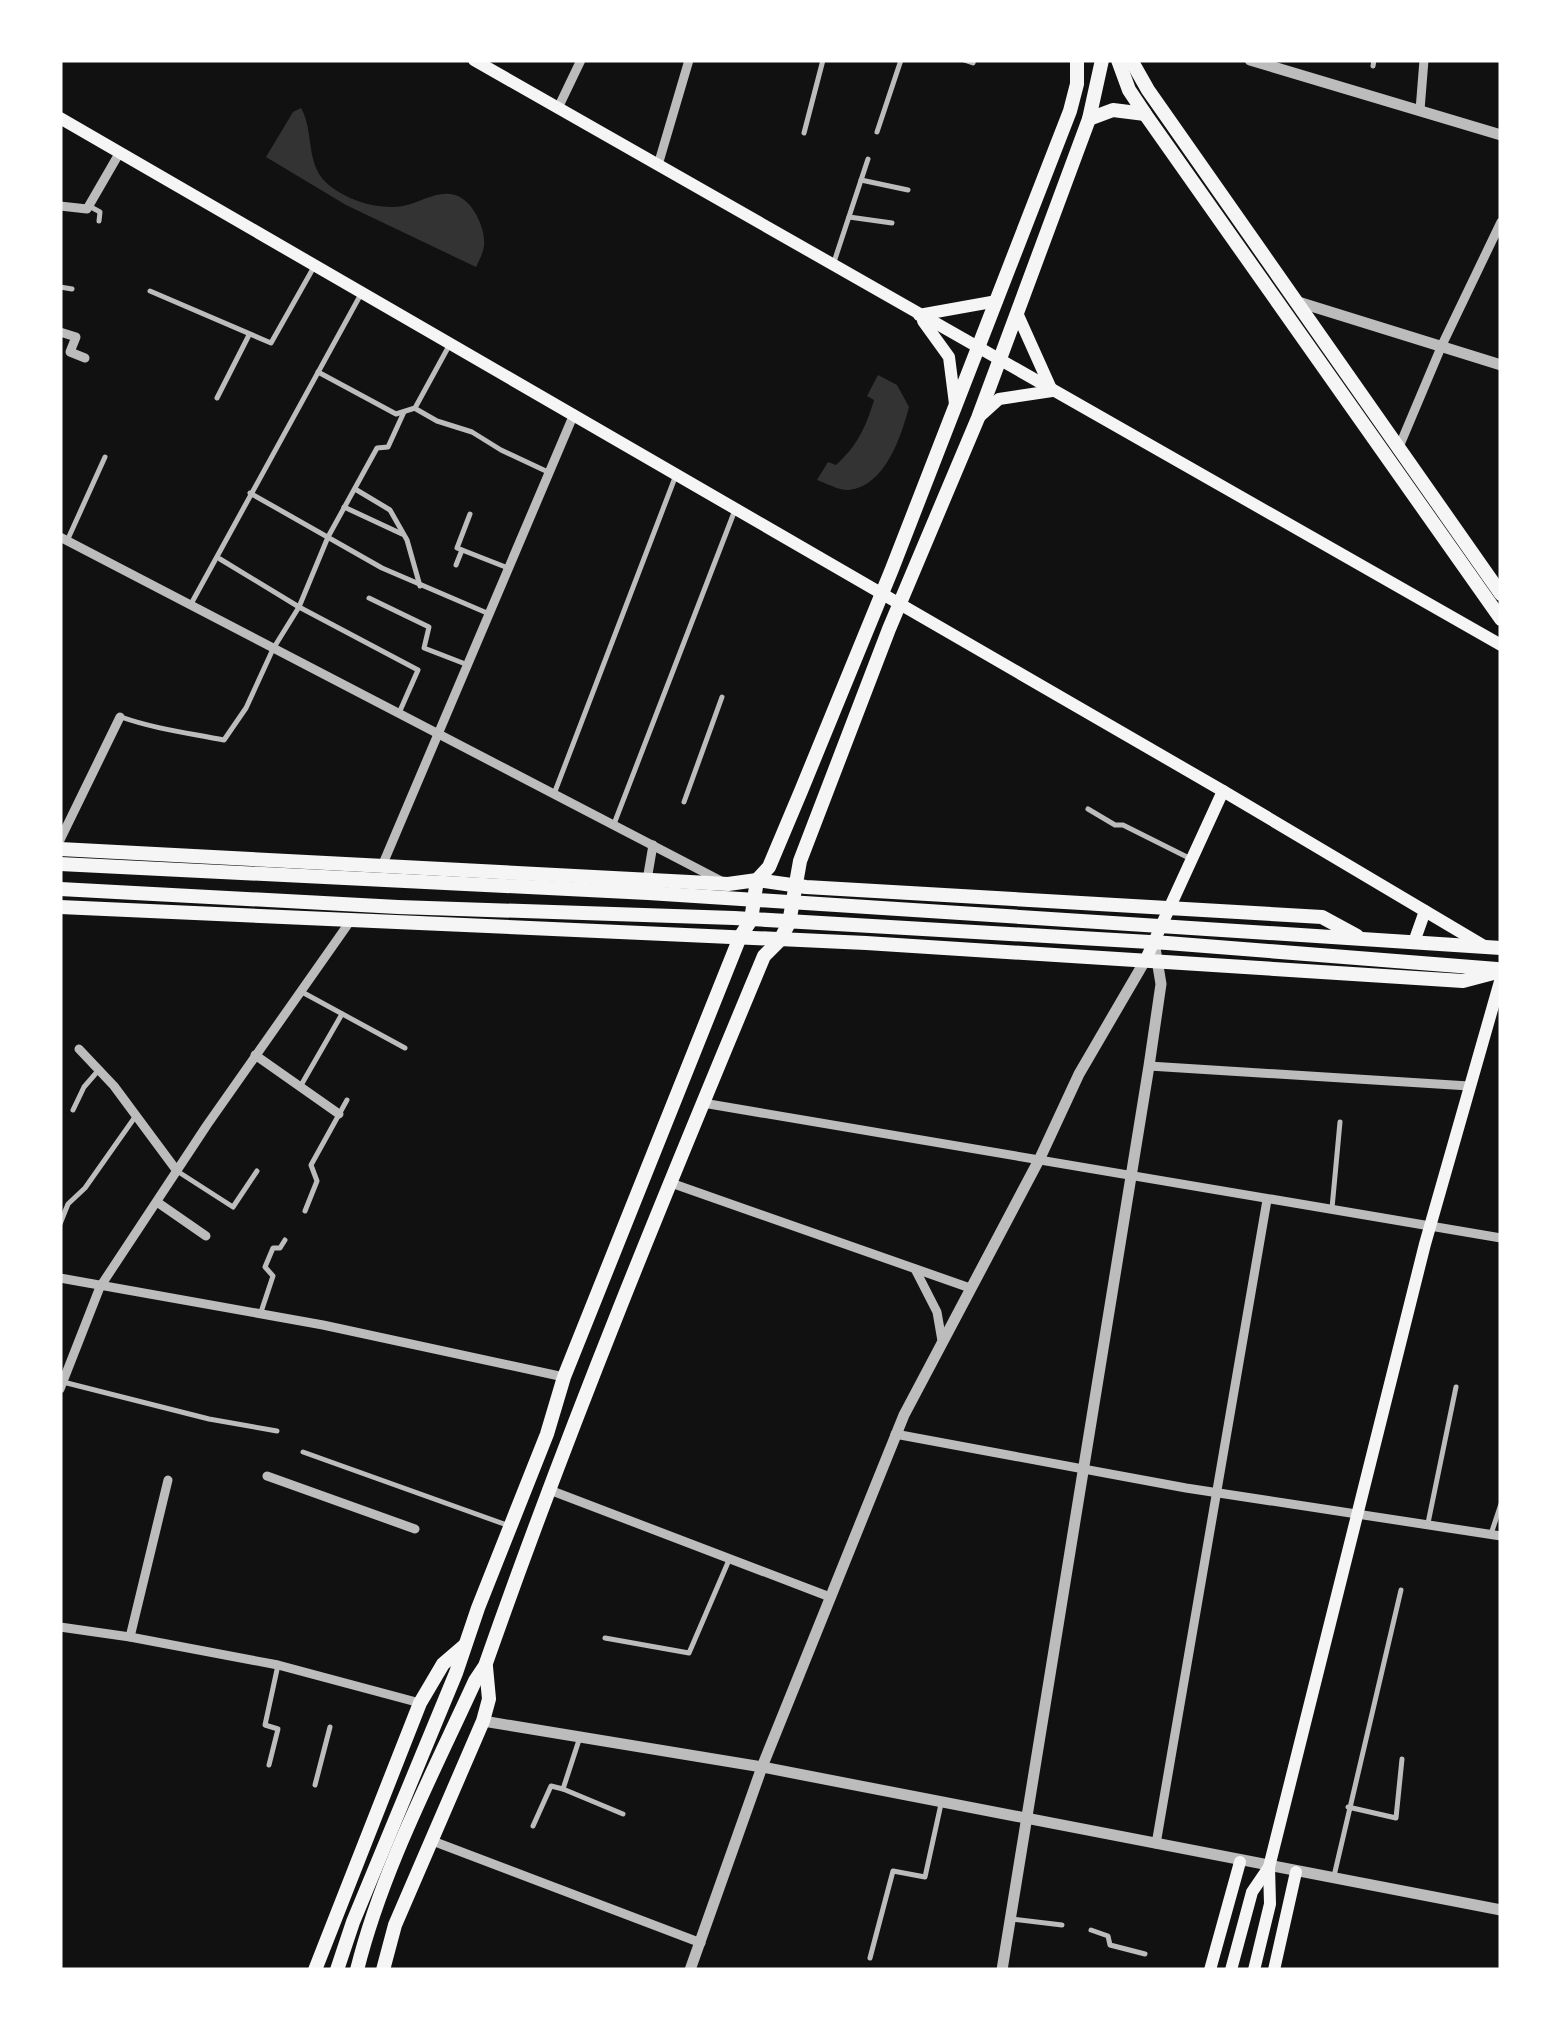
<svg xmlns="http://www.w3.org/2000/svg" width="1561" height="2030" font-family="'Nunito Sans',sans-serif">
  <rect width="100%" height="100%" fill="#111"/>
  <g fill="#333">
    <path d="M301 108C315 132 304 166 330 186 349 201 379 210 403 206 420 203 437 190 455 195 473 200 486 229 484 246 483 253 479 261 476 267L346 205 266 157 293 112Z"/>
    <path d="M878 375 897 385 909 407C901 437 885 486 849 490 840 491 826 483 817 480L828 462 836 465C857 446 866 427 874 400L867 396Z"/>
  </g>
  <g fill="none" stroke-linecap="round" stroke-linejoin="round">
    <g stroke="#bcbcbc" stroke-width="5">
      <polyline points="964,60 973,63 974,60"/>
      <polyline points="1373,66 1374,60"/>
      <polyline points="877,132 901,60"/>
      <polyline points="804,133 823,60"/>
      <polyline points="861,180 908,190"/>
      <polyline points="89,206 100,212 99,221"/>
      <polyline points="849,217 892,223"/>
      <polyline points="834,262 868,159"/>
      <polyline points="60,287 72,289"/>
      <polyline points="150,291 271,343 315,265"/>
      <polyline points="318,372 396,414 415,408 450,344"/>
      <polyline points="217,398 249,335"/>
      <polyline points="416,409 437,421 472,432 501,450 548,472"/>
      <polyline points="355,489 390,510 407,540 420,586"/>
      <polyline points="250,493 382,568 487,613"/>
      <polyline points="344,507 402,534"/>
      <polyline points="470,514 457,548 508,568"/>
      <polyline points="67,541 105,457"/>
      <polyline points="220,559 299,607 418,670 399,713"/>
      <polyline points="456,565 462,550"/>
      <polyline points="369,598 429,627 424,648 468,665"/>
      <polyline points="191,604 361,294"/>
      <path d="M121 717C155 729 189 733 224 740L246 708 273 649 299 607 328 537 377 448 388 447 404 412"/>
      <polyline points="554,794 676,475"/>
      <polyline points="684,802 722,697"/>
      <polyline points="1088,809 1115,825 1123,825 1189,858"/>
      <polyline points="614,824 735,510"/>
      <polyline points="302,992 405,1048"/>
      <polyline points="300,1087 342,1014"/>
      <polyline points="73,1110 84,1087 97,1072"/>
      <polyline points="177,1171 233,1207 257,1171"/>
      <polyline points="1332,1208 1340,1122"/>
      <polyline points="305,1211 317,1181 311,1165 347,1100"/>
      <polyline points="60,1224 68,1204 85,1188 135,1117"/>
      <polyline points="261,1312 273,1276 265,1267 273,1248 280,1248 285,1240"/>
      <polyline points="63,1382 209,1419 277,1431"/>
      <polyline points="303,1452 507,1525"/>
      <polyline points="1428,1523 1456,1387"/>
      <polyline points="1491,1534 1501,1504"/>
      <polyline points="605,1638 689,1653 729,1560"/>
      <polyline points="579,1740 563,1789 623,1814"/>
      <polyline points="269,1765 278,1729 265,1725 278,1665"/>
      <polyline points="315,1785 330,1727"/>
      <polyline points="1348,1807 1396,1818 1402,1759"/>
      <polyline points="533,1826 551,1786 563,1789"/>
      <polyline points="1334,1876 1401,1590"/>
      <polyline points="1011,1919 1062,1925"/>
      <polyline points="1091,1930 1108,1936 1110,1945 1145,1954"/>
      <polyline points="870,1958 893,1871 925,1877 941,1804"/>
    </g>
    <g stroke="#bcbcbc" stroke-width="9">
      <polyline points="558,108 581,60"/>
      <polyline points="1420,110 1424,60"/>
      <polyline points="658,165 689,60"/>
      <polyline points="60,206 87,209 120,152"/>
      <polyline points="60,332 76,337 70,352 85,358"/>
      <polyline points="1399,447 1442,345 1501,222"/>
      <polyline points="60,537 723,882"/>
      <polyline points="60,840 120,717"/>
      <polyline points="382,866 574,414"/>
      <polyline points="647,880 653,845"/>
      <polyline points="79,1049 114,1086 177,1171"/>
      <polyline points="255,1055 339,1114"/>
      <polyline points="1149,1066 1469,1086"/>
      <polyline points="703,1103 1501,1238"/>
      <polyline points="671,1183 970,1288"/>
      <polyline points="157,1202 206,1236"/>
      <polyline points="915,1269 937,1312 942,1341"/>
      <polyline points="60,1278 323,1325 564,1377"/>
      <polyline points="60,1389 100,1287 207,1125 351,920"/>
      <polyline points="895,1434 1186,1488 1501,1536"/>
      <polyline points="267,1476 415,1529"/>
      <polyline points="547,1489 830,1597"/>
      <polyline points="60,1627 130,1637 278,1665 420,1703"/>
      <polyline points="130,1637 168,1480"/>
      <polyline points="430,1840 701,1943"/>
      <polyline points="1156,1844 1267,1200"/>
    </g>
    <g stroke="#bcbcbc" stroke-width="11">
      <polyline points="1250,60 1501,135"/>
      <polyline points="1295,301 1501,365"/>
      <polyline points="483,1721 762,1767 1501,1910"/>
      <polyline points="690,1970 762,1767 904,1415 1040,1158 1079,1074 1146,959"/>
      <polyline points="1002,1970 1149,1066 1161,984 1154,942"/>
    </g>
    <g stroke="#f5f5f5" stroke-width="12">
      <polyline points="474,60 1501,645"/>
      <polyline points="60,118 1223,791 1484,946"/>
      <polyline points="1017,313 1052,391"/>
      <polyline points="919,315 997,301"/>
      <polyline points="923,321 949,357 955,404"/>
      <polyline points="978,418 999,399 1052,391"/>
      <polyline points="1414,942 1425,911"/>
      <polyline points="1146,959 1223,791"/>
      <polyline points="1210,1970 1240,1862"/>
      <polyline points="1231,1970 1252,1892 1269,1867"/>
      <polyline points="1254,1970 1270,1904 1269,1867 1425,1244 1501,978"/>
      <polyline points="1274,1970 1296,1872"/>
    </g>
    <g stroke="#f5f5f5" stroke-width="14">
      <polyline points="1118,60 1129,90 1145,114 1501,619"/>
      <polyline points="1131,60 1148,90 1501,594"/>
      <polyline points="1089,119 1113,110 1145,114"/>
      <polyline points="60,849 728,884 757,880 806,887 1322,917 1357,936"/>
      <polyline points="60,864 648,893 1501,948"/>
      <polyline points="60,889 398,907 734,918 1167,943 1497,969"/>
      <polyline points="60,907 866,943 1463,981 1501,971"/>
      <polyline points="315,1970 420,1703 443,1664 464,1646"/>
      <polyline points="337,1970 353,1922 456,1673 478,1608 547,1434 564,1377 740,937 751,920 757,880 769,867 801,791 892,569 1070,111 1077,84 1077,60"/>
      <path d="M357 1970C382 1870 432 1775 475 1681L485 1666C569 1426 666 1191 764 956L780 940 789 923 800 861 889 629 978 418 1089 119 1102 60"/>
      <polyline points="383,1970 395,1925 483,1721 489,1699 486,1667"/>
    </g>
  </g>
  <rect width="1561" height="2030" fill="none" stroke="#ffffff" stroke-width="125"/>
</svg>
